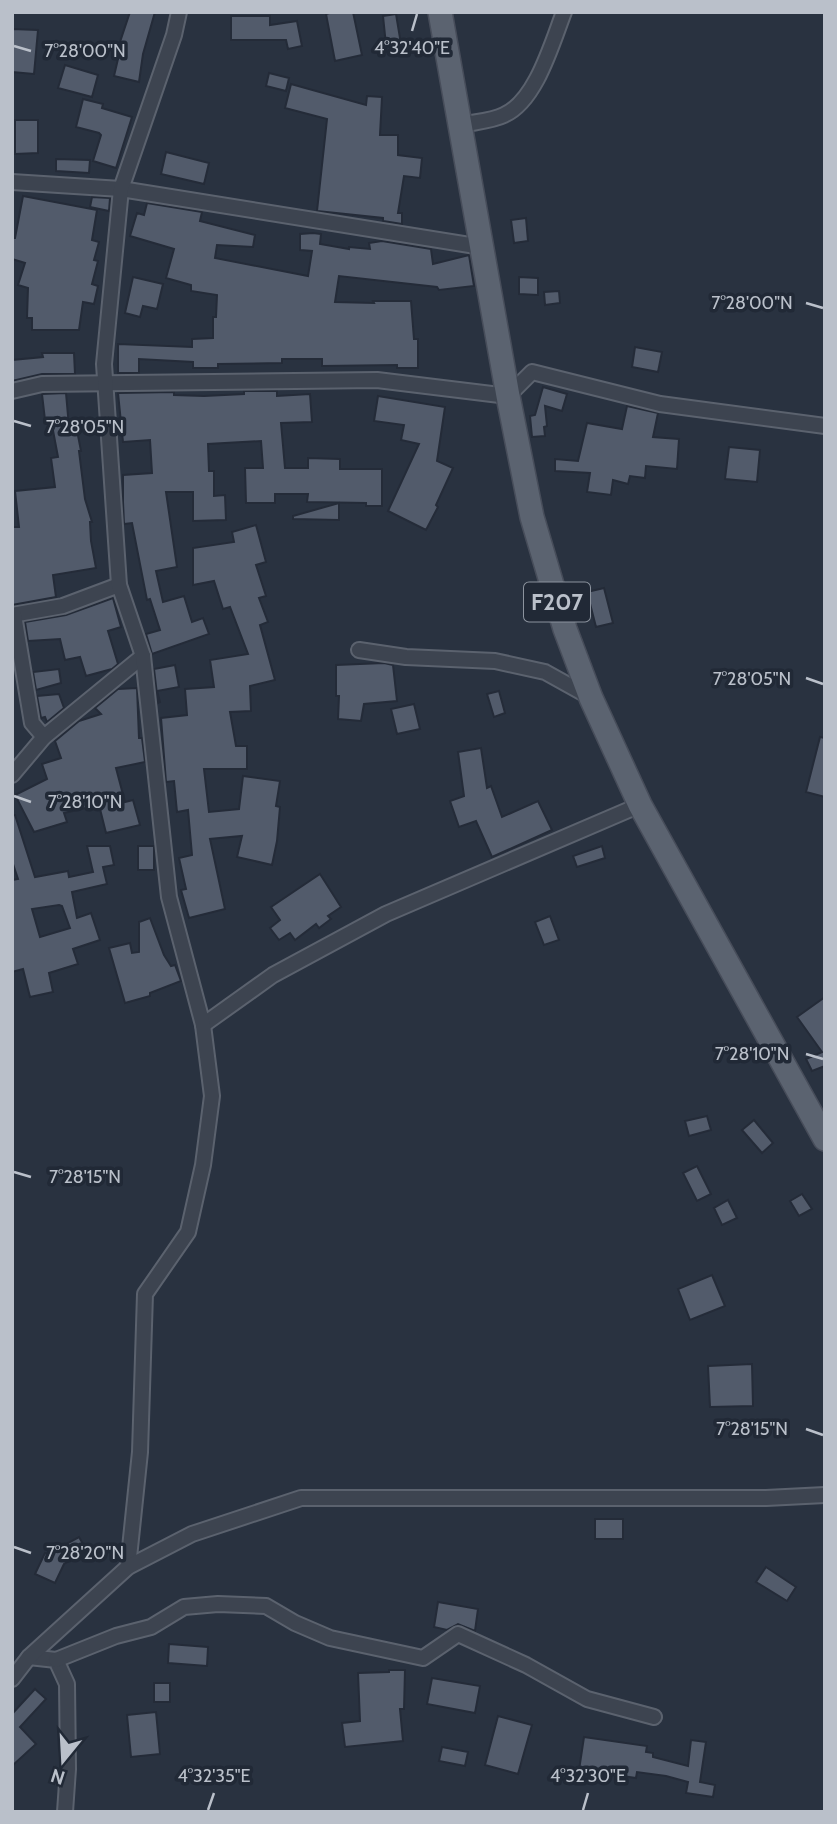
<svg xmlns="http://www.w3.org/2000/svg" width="837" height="1824" font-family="Cabin,sans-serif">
  <rect width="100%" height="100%" fill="#293240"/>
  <g fill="#525b6b" stroke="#242b38" stroke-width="2" fill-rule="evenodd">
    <polygon points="130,12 155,12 143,54 139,82 114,76 121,46 119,45"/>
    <polygon points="333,12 353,12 362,55 335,61 326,14"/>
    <polygon points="396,14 401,44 386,45 383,16"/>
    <polygon points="231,16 270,16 270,25 297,21 302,46 288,49 286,40 231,40"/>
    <polygon points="12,29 38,30 34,74 12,72"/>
    <polygon points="65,65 98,75 92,97 58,88"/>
    <polygon points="269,73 289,78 286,91 266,86"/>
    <polygon points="291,84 366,105 367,96 382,97 380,135 398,135 398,155 422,158 420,178 404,176 398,213 402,213 402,224 383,221 383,218 317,211 327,119 285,108"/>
    <polygon points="83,99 103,104 102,108 132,117 116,168 93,161 101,135 99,133 76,127"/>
    <polygon points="15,120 38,120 38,153 15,154"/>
    <polygon points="166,152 209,163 204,184 161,174"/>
    <polygon points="56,159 90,160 89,173 56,171"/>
    <polygon points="23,196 97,210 92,240 99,242 94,260 98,261 92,284 98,286 94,304 83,302 79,330 32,330 32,318 27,318 28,288 18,285 25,263 12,259 12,238 15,238"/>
    <polygon points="92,197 110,198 109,211 90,207"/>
    <polygon points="147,203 202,212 200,221 255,235 253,247 217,245 215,258 308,276 312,251 300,250 300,234 313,233 321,234 320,244 349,249 349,247 370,249 369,243 382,241 431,249 433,264 469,255 474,286 439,290 437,287 339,276 335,302 374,303 373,301 411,301 414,339 418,339 418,368 397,368 397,365 322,366 322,359 282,359 282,363 218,364 218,368 193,368 193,362 139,359 139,373 118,373 118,344 192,347 192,339 213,338 213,317 216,317 217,295 191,291 191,285 166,278 174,249 130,236 137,213 144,215"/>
    <polygon points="526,218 528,241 514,243 511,220"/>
    <polygon points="133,277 163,284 157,309 143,306 140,317 125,313"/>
    <polygon points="519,277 538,278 538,295 519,294"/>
    <polygon points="559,291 560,303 545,305 544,292"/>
    <polygon points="635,347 662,352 658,372 632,367"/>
    <polygon points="42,353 74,353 75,374 42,374 12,381 12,360 43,357"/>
    <polygon points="543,387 567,394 562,411 545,406 547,426 544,427 545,436 532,437 530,416 535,415"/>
    <polygon points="244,391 277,391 277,396 310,394 312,422 281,423 285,468 308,468 308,458 340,459 340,469 382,469 382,506 366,506 366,503 307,502 308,494 275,494 275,503 246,503 245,468 263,468 261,441 208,444 209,471 214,471 214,496 225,495 226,520 193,521 193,492 166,492 177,567 156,571 163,602 184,596 192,622 203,618 209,634 152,654 146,634 160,630 150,599 147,600 132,523 124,524 123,502 123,475 152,473 150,440 123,442 118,393 174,392 174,395 204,396 244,394"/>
    <polygon points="66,393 69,427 76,425 81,451 79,451 85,499 92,522 90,522 91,541 96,568 53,575 56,597 12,605 12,527 19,527 15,491 55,487 51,458 58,457 51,420 45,420 42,394"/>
    <polygon points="378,396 445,407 437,461 453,468 436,505 438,507 426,530 388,511 419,444 401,440 404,425 374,421"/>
    <polygon points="627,406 658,413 653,437 679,439 677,469 646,466 645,478 630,476 628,484 613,480 611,495 587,492 590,473 555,471 555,459 578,461 587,423 622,429"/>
    <polygon points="729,447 760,450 757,482 725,479"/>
    <polygon points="339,503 339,520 293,519 293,516"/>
    <polygon points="256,525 266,562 256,565 266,596 259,598 268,622 260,625 275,680 250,686 251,711 230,712 236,746 247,746 247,769 204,769 209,812 239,809 243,776 280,781 276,806 280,807 277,841 272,865 237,857 242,836 210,839 225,909 189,918 181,890 186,889 179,858 192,855 188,810 177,812 174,781 166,782 161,718 187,715 185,689 214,687 210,660 248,654 230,607 223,609 214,581 193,585 193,548 234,542 232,532"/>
    <polygon points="604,588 613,623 596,627 587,592"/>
    <polygon points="113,598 121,627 108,631 118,664 112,669 86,676 80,657 65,660 60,639 28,641 25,622 66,615"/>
    <polygon points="384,663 393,665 397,701 364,704 361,721 338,719 339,696 336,696 336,665"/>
    <polygon points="175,665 179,687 157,691 160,702 158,703 154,669"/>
    <polygon points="59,669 61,683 36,690 33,672"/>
    <polygon points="137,688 139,738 142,738 145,762 116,768 125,802 133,800 140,825 106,833 99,805 64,813 67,822 34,832 15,795 47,779 42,764 61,758 55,741 79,721 101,714 95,708 118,689"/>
    <polygon points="499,691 505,713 494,717 487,694"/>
    <polygon points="59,694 64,708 47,722 45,717 41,718 37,696"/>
    <polygon points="414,704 420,729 397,734 391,709"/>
    <polygon points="820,737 825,738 825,797 806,792"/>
    <polygon points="481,748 487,788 491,786 502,817 538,801 552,830 492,857 476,821 459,827 450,801 464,796 458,752"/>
    <path d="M12 815H15L35 877 68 871 69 877 93 872 87 846H110L114 865 103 867 107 884 72 892 77 918 91 913 100 940 73 949 78 964 49 973 53 992 30 997 23 969 12 972V880L18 879 12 861ZM59 905 62 906 70 928 40 937 32 909Z"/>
    <rect x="138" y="846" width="16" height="24"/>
    <polygon points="602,846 605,858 577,867 573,856"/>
    <polygon points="320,874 341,907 328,916 331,919 319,928 316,924 295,940 290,933 279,940 270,928 280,920 271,907"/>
    <polygon points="550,916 559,940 544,945 535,922"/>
    <polygon points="150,918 164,955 171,966 175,965 181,981 150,993 150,996 125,1003 109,948 130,943 132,953 139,952 139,922"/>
    <polygon points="825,997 825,1066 812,1071 806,1059 822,1052 797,1017"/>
    <polygon points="707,1116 711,1130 689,1136 685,1121"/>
    <polygon points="754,1120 773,1143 762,1153 742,1130"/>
    <polygon points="697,1166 711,1194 697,1201 683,1173"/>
    <polygon points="802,1194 812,1209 799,1216 790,1201"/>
    <polygon points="728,1200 737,1218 722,1225 714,1208"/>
    <polygon points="712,1275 725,1306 690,1320 678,1289"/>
    <polygon points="752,1364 753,1406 710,1407 708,1366"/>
    <rect x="595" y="1519" width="28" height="20"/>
    <polygon points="79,1537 87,1551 64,1564 55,1583 35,1574 45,1553 48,1554"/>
    <polygon points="766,1567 796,1587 787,1601 756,1582"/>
    <polygon points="438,1602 478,1609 475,1631 458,1624 447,1630 434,1627"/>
    <polygon points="169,1644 208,1647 207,1666 168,1663"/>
    <polygon points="389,1670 405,1670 404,1709 400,1709 403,1741 345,1747 342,1723 360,1721 358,1673 389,1672"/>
    <polygon points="432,1678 480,1686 475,1713 427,1704"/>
    <rect x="154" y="1683" width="16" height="19"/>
    <polygon points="35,1689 46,1699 20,1727 36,1744 12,1766 12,1714"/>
    <polygon points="156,1712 160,1754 131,1757 127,1715"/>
    <polygon points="498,1716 532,1725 518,1774 485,1765"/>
    <polygon points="584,1737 647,1746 646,1752 653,1753 653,1757 688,1766 691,1740 706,1742 700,1782 715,1785 713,1797 686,1793 688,1782 666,1776 637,1772 636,1778 579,1770"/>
    <polygon points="442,1747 468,1752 465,1766 439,1761"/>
  </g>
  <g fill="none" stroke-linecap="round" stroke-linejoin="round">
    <g stroke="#5b626e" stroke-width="18">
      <g id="street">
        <path d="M461 125C474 122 492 121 504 115 536 101 552 43 564 12"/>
        <polyline points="12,182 121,189 482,247"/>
        <polyline points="12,391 42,384 377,380 508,396 532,372 660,404 825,426"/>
        <polyline points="12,615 63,606 119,585"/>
        <polyline points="14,615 32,723 44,737"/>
        <polyline points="359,650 406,657 495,661 545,672 590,697"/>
        <polyline points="12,775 44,737 143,656"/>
        <polyline points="203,1025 273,975 386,914 640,805"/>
        <polyline points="128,1567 140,1452 145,1294 188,1232 203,1165 212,1096 203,1025 169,897 143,656 119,585 104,364 121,189 174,35 179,12"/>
        <polyline points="29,1657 56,1660 67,1684 68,1769 65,1812"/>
        <polyline points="56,1660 116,1636 151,1627 184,1607 218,1604 266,1606 295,1623 330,1638 423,1658 458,1634 526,1665 587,1699 654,1717"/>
        <polyline points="12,1679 29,1657 128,1567 192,1534 301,1498 766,1498 825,1495"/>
      </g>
    </g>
    <g stroke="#474d5a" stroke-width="26">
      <polyline id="primary" points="440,12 508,396 532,517 565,629 591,698 640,805 825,1139"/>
    </g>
    <use href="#street" stroke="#3d4450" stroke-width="14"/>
    <use href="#primary" stroke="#5b6370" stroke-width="23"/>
  </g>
  <path fill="none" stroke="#bac0ca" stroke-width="2.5" d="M412 31 417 14M14 46 31 51M806 303 823 308M14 421 31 426M806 678 823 684M14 796 31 802M806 1054 823 1059M14 1172 31 1177M806 1429 823 1435M14 1547 31 1553M208 1810 214 1793M583 1810 588 1793"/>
  <g text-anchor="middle" stroke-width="7" stroke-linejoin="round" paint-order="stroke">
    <rect fill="#212936" stroke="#8c939e" stroke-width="2" x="524" y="582.5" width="66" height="39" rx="5"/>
    <g font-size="23" font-weight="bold" fill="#bac0ca">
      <text x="557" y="610">F207</text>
    </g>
  </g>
  <g font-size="18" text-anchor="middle" fill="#bac0ca" stroke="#212936" stroke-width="7" stroke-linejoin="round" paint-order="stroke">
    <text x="412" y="54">4°32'40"E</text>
    <text x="85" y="57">7°28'00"N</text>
    <text x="752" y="309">7°28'00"N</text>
    <text x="85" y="433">7°28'05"N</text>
    <text x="752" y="685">7°28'05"N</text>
    <text x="85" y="808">7°28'10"N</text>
    <text x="752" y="1060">7°28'10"N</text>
    <text x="85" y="1183">7°28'15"N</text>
    <text x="752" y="1435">7°28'15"N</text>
    <text x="85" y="1559">7°28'20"N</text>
    <text x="214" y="1782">4°32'35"E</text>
    <text x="588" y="1782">4°32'30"E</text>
  </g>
  <rect width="837" height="1824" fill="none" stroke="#bac0ca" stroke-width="28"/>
  <g transform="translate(63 1761) rotate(198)" stroke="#212936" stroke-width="5" paint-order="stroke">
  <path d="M0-5L12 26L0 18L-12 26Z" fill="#bac0ca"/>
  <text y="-10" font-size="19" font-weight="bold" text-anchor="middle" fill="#bac0ca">N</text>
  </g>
</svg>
